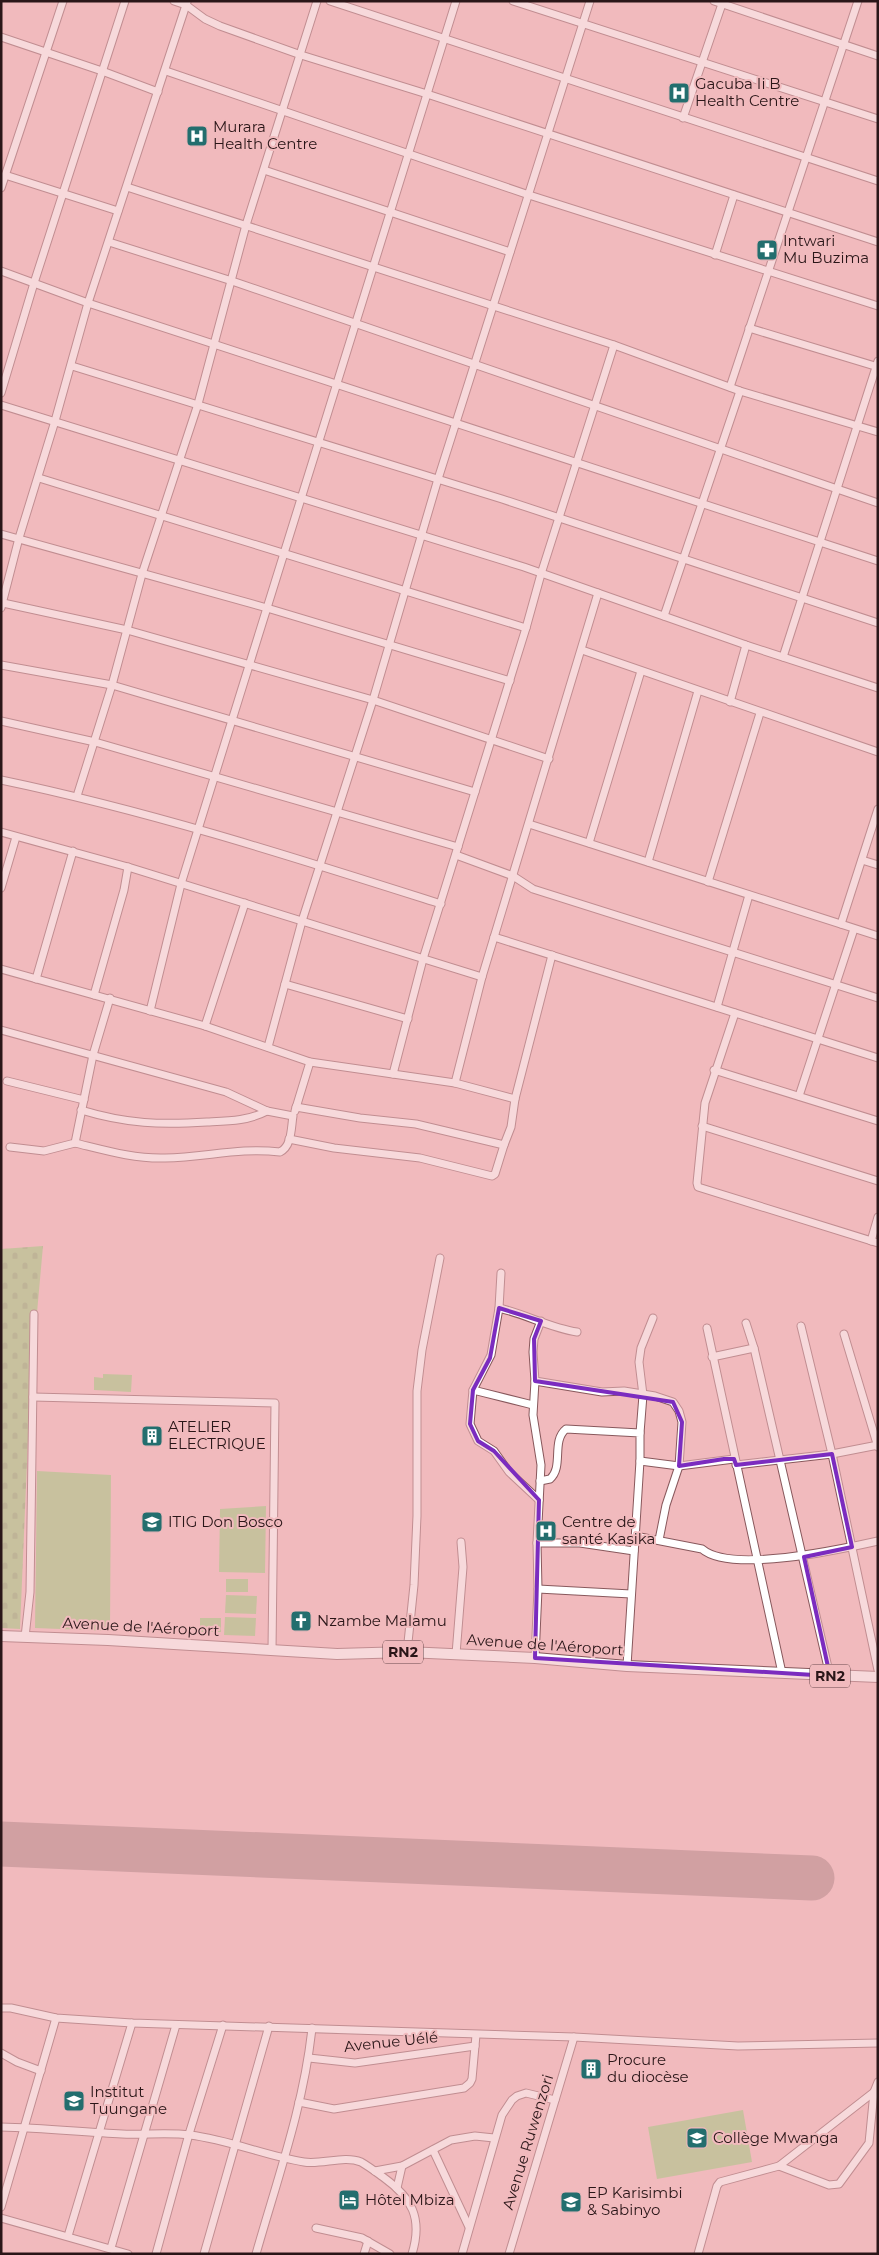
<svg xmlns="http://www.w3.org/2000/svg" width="879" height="2255" font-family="Montserrat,sans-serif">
  <defs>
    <pattern id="cemetery-stones" width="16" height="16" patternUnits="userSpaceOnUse" patternTransform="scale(1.25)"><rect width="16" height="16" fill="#98ca79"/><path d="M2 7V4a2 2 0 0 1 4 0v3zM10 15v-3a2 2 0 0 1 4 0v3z" fill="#83ad68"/></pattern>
  </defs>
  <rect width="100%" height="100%" fill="#f1babd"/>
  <polygon fill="url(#cemetery-stones)" points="43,1246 30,1391 20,1629 1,1628 1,1249"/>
  <g fill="#98ca79">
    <polygon points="103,1374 132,1375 131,1392 94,1390 94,1377 103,1378"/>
    <polygon points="37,1471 111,1475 110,1631 35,1628"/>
    <polygon points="266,1506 265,1573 219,1572 220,1509"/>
    <rect x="226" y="1579" width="22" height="13"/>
    <polygon points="226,1595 257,1596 256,1614 225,1613"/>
    <polygon points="225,1617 256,1618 255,1636 224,1635"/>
    <rect x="200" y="1618" width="21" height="14"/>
    <polygon points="743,2110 752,2162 657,2179 648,2127"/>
  </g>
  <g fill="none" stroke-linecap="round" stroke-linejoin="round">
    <polyline stroke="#aa8082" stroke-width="45" points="1,1844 812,1878"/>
    <g stroke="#88585c" stroke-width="9">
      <g id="minor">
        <polyline points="174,1 186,5 205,19 220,26 301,55 427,94 878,242"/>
        <polyline points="330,1 878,181"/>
        <polyline points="513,1 878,119"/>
        <polyline points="714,1 878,56"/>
        <polyline points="1,37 102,71 158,92"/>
        <polyline points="166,71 529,195 878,306"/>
        <polyline points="683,118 723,1"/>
        <polyline points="264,170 510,252"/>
        <polyline points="5,175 118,211"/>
        <polyline points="127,187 614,345 740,391 878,432"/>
        <polyline points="1,188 63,1"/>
        <polyline points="109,242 232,281 878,503"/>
        <polyline points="715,255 734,195"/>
        <polyline points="1,271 88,303 878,561"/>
        <polyline points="749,328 878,367"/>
        <polyline points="72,366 502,499 878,623"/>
        <polyline points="730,387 858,1"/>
        <polyline points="1,393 34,283 125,1"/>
        <polyline points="1,405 524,567 746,645 878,688"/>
        <polyline points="39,478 526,628"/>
        <polyline points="1,534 267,608 510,681"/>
        <polyline points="3,603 127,630 373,700 549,759"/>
        <polyline points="1,608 19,538 55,421 88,303 187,2"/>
        <polyline points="664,616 740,391"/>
        <polyline points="582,650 878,752"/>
        <polyline points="783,657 878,361"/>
        <polyline points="1,665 112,685 475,792"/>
        <polyline points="730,702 746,645"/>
        <polyline points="1,721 95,742 458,847"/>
        <path d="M1 780C150 811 296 858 441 904"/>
        <polyline points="77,796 112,685 142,574 198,404 246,225 317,1"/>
        <polyline points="529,824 878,936"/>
        <polyline points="1,832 128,867 482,977"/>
        <polyline points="589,843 641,671"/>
        <polyline points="456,855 513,876 533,889 878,998"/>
        <polyline points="862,860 878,865"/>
        <polyline points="648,862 698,691"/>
        <polyline points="708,882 760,713"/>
        <polyline points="1,888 16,837"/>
        <polyline points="841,924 878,809"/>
        <polyline points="494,937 878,1058"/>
        <polyline points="1,969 205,1026 310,1062 455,1083 515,1099"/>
        <polyline points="36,979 73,851"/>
        <polyline points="285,984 408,1019"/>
        <polyline points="94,995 124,890 128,867"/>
        <polyline points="717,1007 749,895"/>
        <polyline points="150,1011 181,884 456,1"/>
        <polyline points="735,1013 705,1103 697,1183 698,1187 878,1243"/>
        <polyline points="205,1026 245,903"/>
        <path d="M1 1030 226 1092 267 1111 293 1116C291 1128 292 1146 280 1152 237 1147 205 1158 165 1158 134 1159 104 1150 75 1143"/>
        <polyline points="268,1047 302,921 373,700 438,479 590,1"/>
        <polyline points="714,1070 878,1121"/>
        <polyline points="393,1074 423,959 526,628 541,574 614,345"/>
        <polyline points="7,1081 84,1100"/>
        <polyline points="455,1083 482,977 598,593"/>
        <polyline points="799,1096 854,929"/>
        <polyline points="296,1107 360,1118 416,1124 504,1145 511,1127 515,1099 552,955"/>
        <path d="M81 1110C127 1124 161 1125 207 1122 229 1121 248 1121 267 1111"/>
        <polyline points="295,1111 310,1062"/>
        <polyline points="702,1126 878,1181"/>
        <polyline points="289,1139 334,1148 420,1158 492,1176 495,1174 504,1145"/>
        <polyline points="10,1147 44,1151 75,1143 93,1055 110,998"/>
        <polyline points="871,1241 878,1217"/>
        <polyline points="501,1273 499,1308 491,1355 473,1390 470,1424 478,1441 494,1451 509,1472 539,1500"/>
        <path d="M499 1308C525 1314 551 1328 577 1332"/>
        <polyline points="746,1323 754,1348 830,1676"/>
        <polyline points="801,1326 832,1454 878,1670"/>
        <polyline points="707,1328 782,1673"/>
        <polyline points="844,1334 878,1447"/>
        <polyline points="712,1357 754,1348"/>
        <polyline points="535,1381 602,1392 624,1391 655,1396 673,1402 679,1411 682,1422 679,1466 666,1505 659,1540"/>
        <polyline points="473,1390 533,1405"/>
        <polyline points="33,1397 275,1403 272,1650"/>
        <polyline points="640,1433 643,1395 639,1362 641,1348 653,1318"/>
        <polyline points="640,1461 679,1466 734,1459"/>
        <polyline points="736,1465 832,1454 878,1445"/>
        <path d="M540 1481 550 1479C564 1467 551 1441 566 1429L640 1433V1461L627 1666"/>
        <path d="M635 1536 702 1549C731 1574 842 1549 878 1541"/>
        <polyline points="537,1543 580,1543 634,1551"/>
        <polyline points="538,1589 631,1594"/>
        <polyline points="25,1637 30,1592 34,1314"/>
        <polyline points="407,1652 414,1585 417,1516 417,1391 422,1350 440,1258"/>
        <polyline points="456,1654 463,1567 461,1542"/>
        <polyline points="535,1658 538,1589 537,1543 541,1465 533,1415 535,1381 533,1352 534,1339 541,1321"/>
        <polyline points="1,2008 11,2008 56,2018 132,2023 574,2037 738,2046 878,2043"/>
        <polyline points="1,2053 17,2062 41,2071"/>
        <polyline points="309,2058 355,2063 475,2046"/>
        <polyline points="299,2102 334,2109 464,2088 470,2083 472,2079 476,2035"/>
        <path d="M1 2127C42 2128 82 2132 122 2134 145 2135 168 2132 190 2135 230 2140 266 2156 304 2162 322 2165 344 2155 361 2162 368 2166 376 2172 383 2177 412 2198 423 2218 412 2254"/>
        <polyline points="433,2150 469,2227"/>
        <polyline points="779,2166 829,2185 839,2184 869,2143 874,2092 878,2082"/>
        <polyline points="375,2171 402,2166 451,2140 475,2136 494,2138"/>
        <polyline points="397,2188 402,2166"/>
        <polyline points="1,2207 56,2018"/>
        <polyline points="1,2218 128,2254"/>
        <polyline points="316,2228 362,2238 390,2254"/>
        <polyline points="68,2236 132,2023"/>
        <polyline points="111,2248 176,2025"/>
        <polyline points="156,2254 189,2134 223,2025"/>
        <polyline points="204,2254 269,2026"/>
        <path d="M256 2254C277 2180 304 2105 312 2028"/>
        <polyline points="364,2254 368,2241"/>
        <polyline points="462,2254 502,2115 512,2100 517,2096 526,2093 555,2100"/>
        <polyline points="509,2254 574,2037"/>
        <polyline points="698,2254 717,2186 720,2182 779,2166 874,2092"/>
      </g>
    </g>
    <g stroke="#88585c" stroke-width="12">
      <polyline id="highway" points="1,1636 108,1640 337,1654 407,1652 535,1658 627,1666 878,1677"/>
    </g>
    <use href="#minor" stroke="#fff" stroke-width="7"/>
    <use href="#highway" stroke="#fff" stroke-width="10"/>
  </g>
  <path d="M0 0H879V2255H0ZM499 1308 541 1321 534 1339 535 1381 673 1402 682 1422 679 1466 724 1459H734L736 1465 832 1454 852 1547 804 1557 830 1676 535 1658 539 1500 494 1451 478 1441 470 1424 473 1390 490 1358Z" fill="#f1babd" fill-opacity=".55" fill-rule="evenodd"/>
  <path fill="none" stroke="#7b2cbf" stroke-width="4" stroke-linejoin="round" d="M499 1308 541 1321 534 1339 535 1381 673 1402 682 1422 679 1466 724 1459H734L736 1465 832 1454 852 1547 804 1557 830 1676 535 1658 539 1500 494 1451 478 1441 470 1424 473 1390 490 1358Z"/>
  <defs>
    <g id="hospital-square" transform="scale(1.125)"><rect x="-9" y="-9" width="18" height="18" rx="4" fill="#236e6e" stroke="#f1babd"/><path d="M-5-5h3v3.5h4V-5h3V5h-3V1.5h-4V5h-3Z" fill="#fff"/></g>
    <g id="pharmacy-square" transform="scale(1.125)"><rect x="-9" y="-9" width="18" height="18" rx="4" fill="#236e6e" stroke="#f1babd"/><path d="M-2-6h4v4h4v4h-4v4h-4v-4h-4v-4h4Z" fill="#fff"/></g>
    <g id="building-square" transform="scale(1.125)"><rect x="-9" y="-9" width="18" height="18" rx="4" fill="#236e6e" stroke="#f1babd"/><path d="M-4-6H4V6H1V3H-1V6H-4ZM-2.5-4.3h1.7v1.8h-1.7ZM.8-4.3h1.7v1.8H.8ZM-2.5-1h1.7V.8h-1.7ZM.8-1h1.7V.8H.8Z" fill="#fff"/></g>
    <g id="university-square" transform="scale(1.125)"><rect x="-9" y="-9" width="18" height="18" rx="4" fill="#236e6e" stroke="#f1babd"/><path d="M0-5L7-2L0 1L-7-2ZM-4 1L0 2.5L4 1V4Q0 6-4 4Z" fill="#fff"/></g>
    <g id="church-square" transform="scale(1.125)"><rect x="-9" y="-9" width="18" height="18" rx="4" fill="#236e6e" stroke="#f1babd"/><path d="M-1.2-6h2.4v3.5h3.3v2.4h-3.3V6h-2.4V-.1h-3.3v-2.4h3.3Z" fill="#fff"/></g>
    <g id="school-square" transform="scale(1.125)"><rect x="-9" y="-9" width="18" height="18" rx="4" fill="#236e6e" stroke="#f1babd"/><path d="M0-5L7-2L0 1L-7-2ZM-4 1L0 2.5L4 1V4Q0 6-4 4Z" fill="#fff"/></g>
    <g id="hotel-square" transform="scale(1.125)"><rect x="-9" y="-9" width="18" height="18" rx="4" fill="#236e6e" stroke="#f1babd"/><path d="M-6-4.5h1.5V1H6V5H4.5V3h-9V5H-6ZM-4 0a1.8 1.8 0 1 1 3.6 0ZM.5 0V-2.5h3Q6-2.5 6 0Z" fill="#fff"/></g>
  </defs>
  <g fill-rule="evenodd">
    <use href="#hospital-square" x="679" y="93"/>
    <use href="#hospital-square" x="197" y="136"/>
    <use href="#pharmacy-square" x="767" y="250"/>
    <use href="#building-square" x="152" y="1436"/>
    <use href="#university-square" x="152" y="1522"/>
    <use href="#hospital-square" x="546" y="1531"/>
    <use href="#church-square" x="301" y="1621"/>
    <use href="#building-square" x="591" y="2069"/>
    <use href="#school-square" x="74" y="2101"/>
    <use href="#school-square" x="697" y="2138"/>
    <use href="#hotel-square" x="349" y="2200"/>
    <use href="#school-square" x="571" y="2202"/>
  </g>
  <g text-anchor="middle" stroke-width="4" stroke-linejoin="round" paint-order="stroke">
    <g fill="#f1babd" stroke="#66474a" stroke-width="1">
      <rect x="383" y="1640.5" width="40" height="23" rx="4"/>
      <rect x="810" y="1664.5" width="40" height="23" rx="4"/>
    </g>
    <g font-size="14" font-weight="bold" fill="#2a1618">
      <text x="403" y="1657">RN2</text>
      <text x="830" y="1681">RN2</text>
    </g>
    <g font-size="15" fill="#2a1618" stroke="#f1babd" text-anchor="start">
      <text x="695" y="89">Gacuba Ii B<tspan x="695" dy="17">Health Centre</tspan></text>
      <text x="213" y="132">Murara<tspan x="213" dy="17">Health Centre</tspan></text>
      <text x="783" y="246">Intwari<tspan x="783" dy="17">Mu Buzima</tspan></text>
      <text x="168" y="1432">ATELIER<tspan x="168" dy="17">ELECTRIQUE</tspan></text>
      <text x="168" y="1527">ITIG Don Bosco</text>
      <text x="562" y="1527">Centre de<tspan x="562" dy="17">santé Kasika</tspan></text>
      <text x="317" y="1626">Nzambe Malamu</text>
      <text x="607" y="2065">Procure<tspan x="607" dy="17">du diocèse</tspan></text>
      <text x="90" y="2097">Institut<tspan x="90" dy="17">Tuungane</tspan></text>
      <text x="713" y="2143">Collège Mwanga</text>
      <text x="587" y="2198">EP Karisimbi<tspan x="587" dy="17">&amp; Sabinyo</tspan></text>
      <text x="365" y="2205">Hôtel Mbiza</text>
    </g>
    <g font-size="15" fill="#2a1618" stroke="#f1babd">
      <text transform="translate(141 1627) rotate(3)" y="5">Avenue de l'Aéroport</text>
      <text transform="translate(545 1645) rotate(4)" y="5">Avenue de l'Aéroport</text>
      <text transform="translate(391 2042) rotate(-6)" y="5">Avenue Uélé</text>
      <text transform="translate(528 2142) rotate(-73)" y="5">Avenue Ruwenzori</text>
    </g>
  </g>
  <rect width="879" height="2255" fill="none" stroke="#2a1618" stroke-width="5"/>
</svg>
